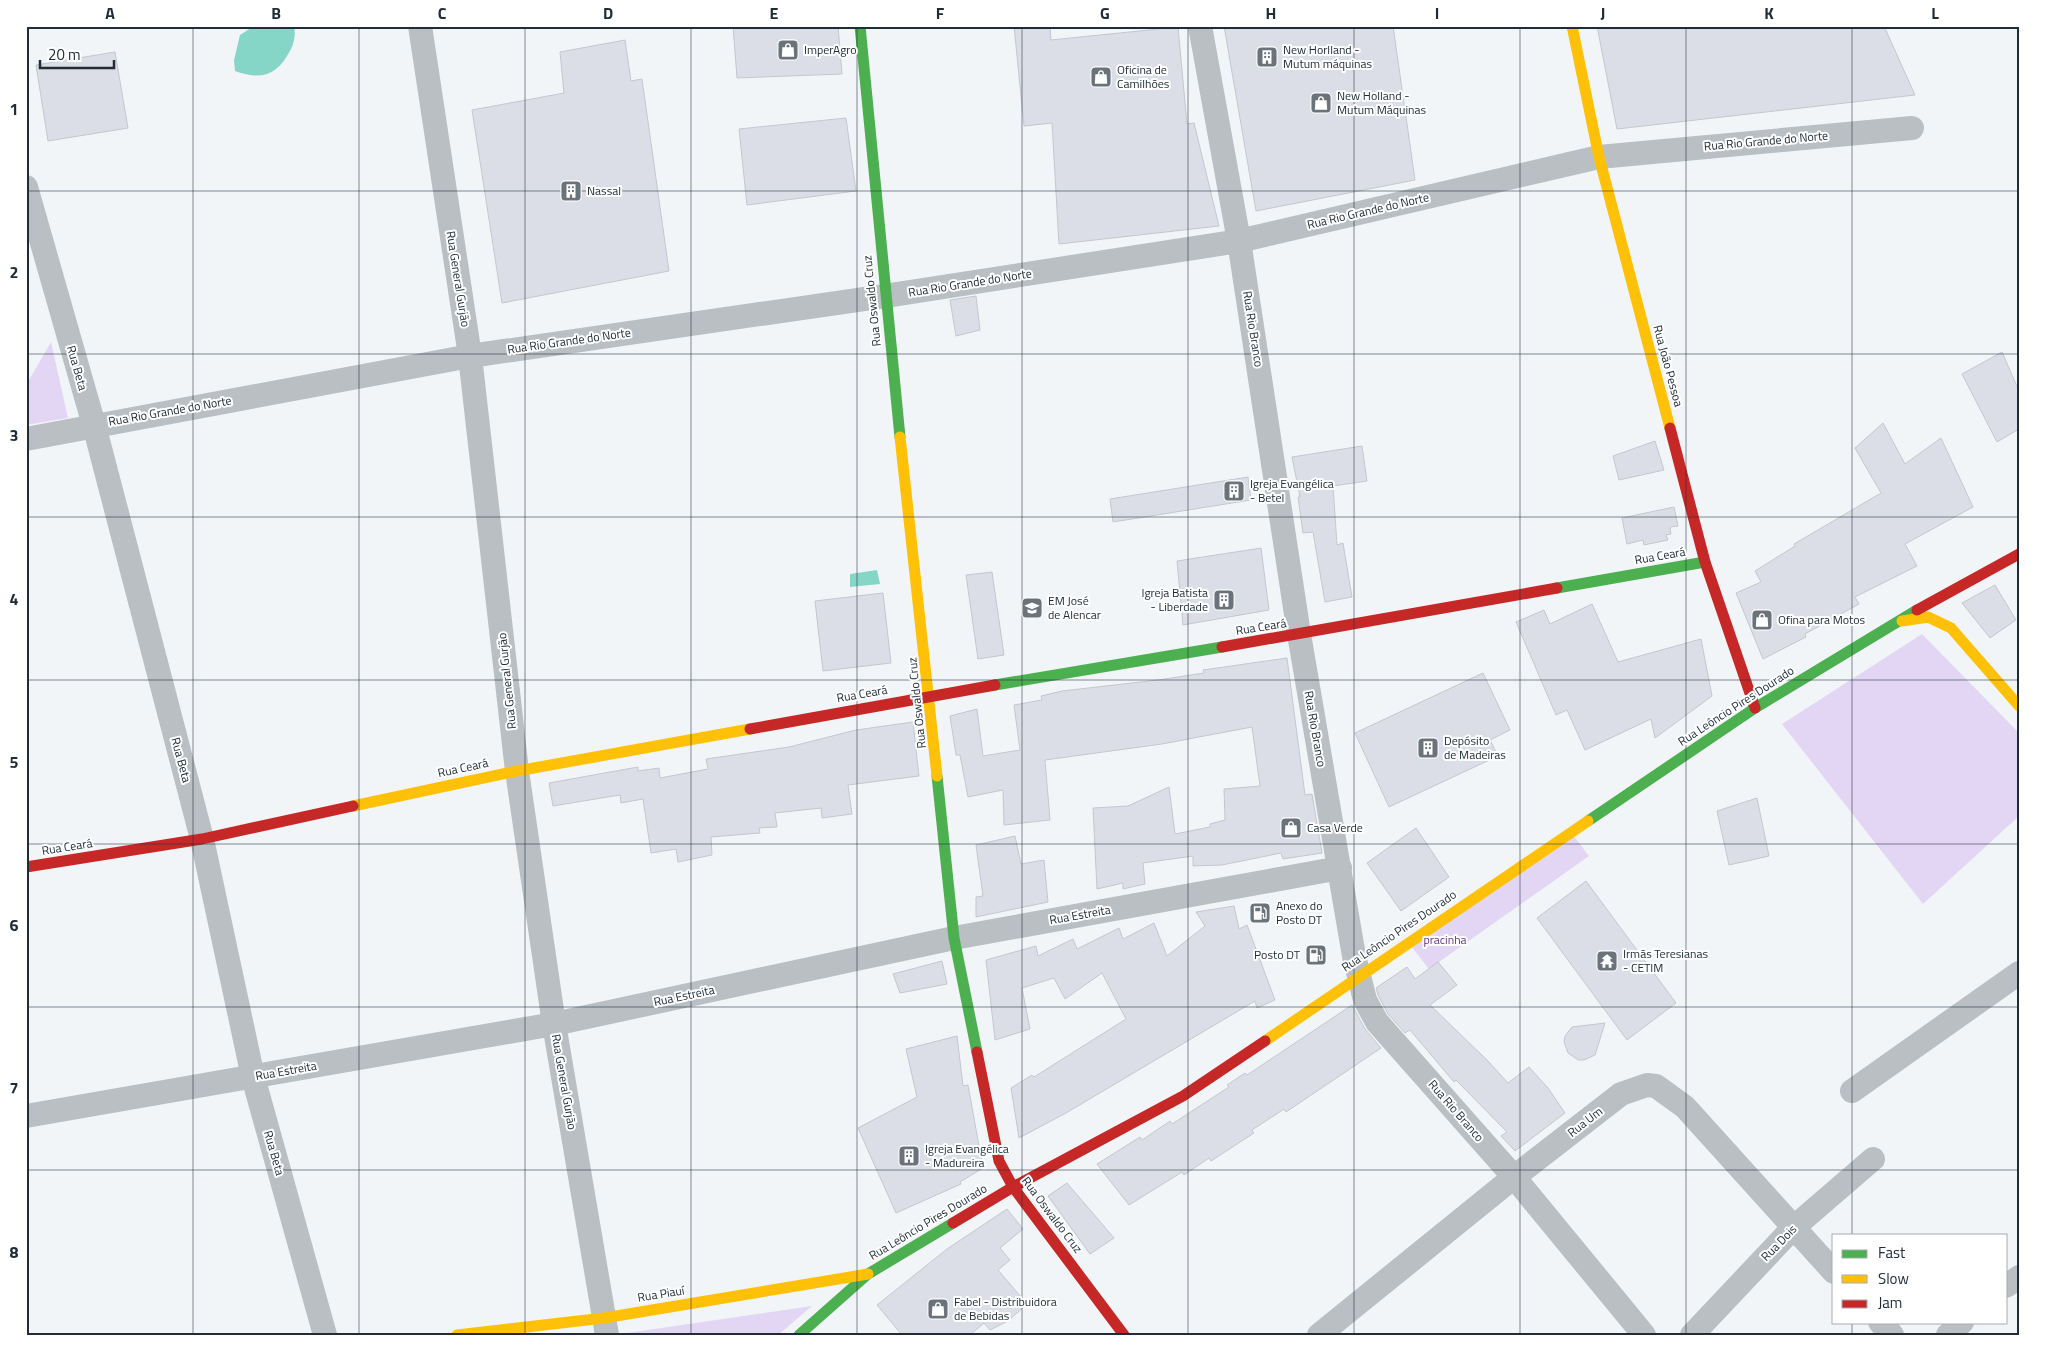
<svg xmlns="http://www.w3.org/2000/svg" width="2045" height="1361" font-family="'Titillium Web',sans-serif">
  <rect width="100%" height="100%" fill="#f2f5f8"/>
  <g fill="#e3d6f4">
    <polygon points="51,342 68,418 26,425 26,385"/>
    <polygon points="1922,634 2019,733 2019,816 1923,904 1782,724"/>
    <polygon points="1573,835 1589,856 1429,969 1411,946"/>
    <polygon points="812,1306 778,1335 620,1334"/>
  </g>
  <g fill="#86d6c7">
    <path d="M254 26H294C296 33 294 43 291 49 278 75 262 81 235 71L234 60 240 35Z"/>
    <polygon points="877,570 880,584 850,587 850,574"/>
  </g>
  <g fill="#dbdee6" stroke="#c4c7cf">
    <polygon points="733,26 838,26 842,74 737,78"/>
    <polygon points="1014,26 1050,26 1051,40 1178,27 1187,124 1194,123 1219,226 1059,244 1052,123 1024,126"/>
    <polygon points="1224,26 1393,26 1415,180 1256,211"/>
    <polygon points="1597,26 1884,26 1915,95 1617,129"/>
    <polygon points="625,40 631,81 642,79 669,271 502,303 472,110 564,93 560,52"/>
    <polygon points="115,52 128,128 48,141 36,65"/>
    <polygon points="846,118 856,191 747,205 739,129"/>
    <polygon points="976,296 980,330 956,336 950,300"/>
    <polygon points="2002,352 2019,391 2019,429 1997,442 1962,374"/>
    <polygon points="1883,423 1905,464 1941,438 1973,507 1905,544 1917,566 1855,597 1859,604 1805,634 1806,637 1763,659 1736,593 1761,582 1755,571 1795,546 1794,544 1881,493 1855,448"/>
    <polygon points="1655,441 1664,470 1619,480 1613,456"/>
    <polygon points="1362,446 1367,481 1333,486 1337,545 1343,543 1352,597 1325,602 1313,532 1303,533 1298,497 1300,497 1292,457"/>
    <polygon points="1248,477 1251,500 1113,522 1110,499"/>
    <polygon points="1674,507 1678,526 1670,527 1671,534 1666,535 1668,540 1644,545 1643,540 1627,544 1622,518"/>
    <polygon points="1261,548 1269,610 1183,625 1177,561"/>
    <polygon points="992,572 1004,655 978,659 966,575"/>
    <polygon points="1995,585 2016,620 1990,638 1962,603"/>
    <polygon points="883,593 891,663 823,671 815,601"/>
    <polygon points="1592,604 1618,662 1701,639 1712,696 1655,738 1651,719 1585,750 1567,710 1556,715 1516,622 1544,610 1550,624"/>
    <polygon points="1287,658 1305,795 1312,794 1322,853 1283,859 1281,853 1222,865 1193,866 1193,856 1143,863 1145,884 1123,889 1123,883 1097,889 1093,808 1128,806 1169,787 1175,834 1210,827 1210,824 1225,820 1224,789 1260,786 1252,727 1162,744 1045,760 1050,820 1004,825 1003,790 968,797 960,755 956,755 950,716 977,709 983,756 1020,750 1014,705 1042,700 1041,696 1062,691 1158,680 1204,673 1203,670"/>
    <polygon points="1483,673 1510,730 1490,740 1498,756 1389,807 1355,733"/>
    <polygon points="913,722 919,776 848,785 852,814 822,818 821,808 775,813 777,827 759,828 760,833 711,837 712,855 678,862 676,849 651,853 643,799 621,803 620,795 553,806 549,783 638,767 638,771 659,768 660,778 708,769 706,759 789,747 856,730"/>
    <polygon points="1757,798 1769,856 1729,865 1717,811"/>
    <polygon points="1416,828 1449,877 1401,911 1367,863"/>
    <polygon points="1015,836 1021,864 1044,860 1048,902 976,917 976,897 983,896 976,845"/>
    <polygon points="1586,881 1676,1003 1627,1040 1537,918"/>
    <polygon points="1234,906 1239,929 1247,925 1275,1000 1257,1008 1255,1001 1066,1113 1019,1138 1011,1088 1032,1075 1034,1077 1126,1019 1102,973 1065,999 1054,978 1022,988 1030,1029 995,1040 986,960 1036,946 1038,956 1073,939 1077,949 1119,928 1123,939 1154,923 1167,956 1205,926 1196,912"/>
    <polygon points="942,961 947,984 900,993 893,974"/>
    <polygon points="1438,962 1457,985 1430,1005 1487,1060 1508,1083 1529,1067 1548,1088 1565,1113 1515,1151 1501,1136 1507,1132 1456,1080 1454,1082 1410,1030 1405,1033 1388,1014 1378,995 1376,988 1407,967 1415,979"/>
    <polygon points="1352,1005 1365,1029 1381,1048 1286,1112 1284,1109 1252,1130 1254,1133 1211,1161 1209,1158 1184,1175 1182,1172 1129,1205 1097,1164 1140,1137 1142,1140 1170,1121 1172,1124 1229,1087 1227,1085 1245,1073 1247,1075"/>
    <polygon points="1605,1023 1595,1055 1584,1060 1578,1060 1568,1053 1564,1042 1565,1036 1572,1027"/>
    <polygon points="957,1036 963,1086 968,1085 983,1168 960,1182 961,1184 896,1213 858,1128 917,1097 906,1049"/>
    <polygon points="1067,1183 1114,1238 1090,1254 1048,1196"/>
    <polygon points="1007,1209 1023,1229 1000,1248 1010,1260 998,1270 1027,1304 1008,1321 990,1330 984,1323 970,1335 902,1335 877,1305 947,1249"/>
  </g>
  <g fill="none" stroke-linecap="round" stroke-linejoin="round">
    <g stroke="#b9bfc2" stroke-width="24">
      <polyline points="420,26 470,356 517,771 554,1024 607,1335"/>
      <polyline points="1200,26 1239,241 1299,634 1354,956 1365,1000 1377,1022 1514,1177 1644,1335"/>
      <polyline points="26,187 94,425 202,839 253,1077 325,1335"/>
      <polyline points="26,439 470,356 885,296 1239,241 1599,157 1912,128"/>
      <polyline points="1852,1091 2019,973"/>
      <polyline points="26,1116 554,1024 954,938 1340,868"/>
      <polyline points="2006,1286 2019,1277"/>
      <polyline points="1880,1322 1892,1335"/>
      <polyline points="1319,1335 1514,1177 1621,1094 1647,1085 1656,1086 1685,1107 1834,1272"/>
      <polyline points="1692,1335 1793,1228 1873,1159"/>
      <polyline points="1948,1335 1962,1322"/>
    </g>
    <g stroke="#4caf50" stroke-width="11">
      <polyline points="860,26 900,437"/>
      <polyline points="1557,588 1705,562"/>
      <polyline points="995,685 1222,647"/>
      <polyline points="937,776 954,938 977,1052"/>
      <polyline points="1588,821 1755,708 1917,610"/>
      <polyline points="799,1335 868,1274 953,1223"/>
    </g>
    <g stroke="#ffc107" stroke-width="11">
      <polyline points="1572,26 1599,157 1670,428"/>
      <polyline points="900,437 937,776"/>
      <polyline points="1902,621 1928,617 1951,628 2019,706"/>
      <polyline points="353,806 517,771 750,729"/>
      <polyline points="1265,1041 1588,821"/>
      <polyline points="457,1335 604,1318 868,1274"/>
    </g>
    <g stroke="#c62828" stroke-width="11">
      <polyline points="1670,428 1705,562 1755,708"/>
      <polyline points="1917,610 2019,554"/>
      <polyline points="1222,647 1557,588"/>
      <polyline points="750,729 995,685"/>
      <polyline points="26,867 202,839 353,806"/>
      <polyline points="977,1052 999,1161 1013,1187 1124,1335"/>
      <polyline points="953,1223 1013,1187 1183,1096 1265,1041"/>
    </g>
  </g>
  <path fill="none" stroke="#202d36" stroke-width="1" stroke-opacity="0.55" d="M193 26V1335M359 26V1335M525 26V1335M691 26V1335M857 26V1335M1022 26V1335M1188 26V1335M1354 26V1335M1520 26V1335M1686 26V1335M1852 26V1235M26 191H2019M26 354H2019M26 517H2019M26 680H2019M26 844H2019M26 1007H2019M26 1170H2019M1852 1322V1335"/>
  <defs>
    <g id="shop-square" transform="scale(1.125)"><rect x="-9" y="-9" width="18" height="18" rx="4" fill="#6a737a" stroke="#fff"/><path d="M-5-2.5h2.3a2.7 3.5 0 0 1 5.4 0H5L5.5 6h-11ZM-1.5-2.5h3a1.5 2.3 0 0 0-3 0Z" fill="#fff"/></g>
    <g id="building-square" transform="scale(1.125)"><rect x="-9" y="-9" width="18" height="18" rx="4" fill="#6a737a" stroke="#fff"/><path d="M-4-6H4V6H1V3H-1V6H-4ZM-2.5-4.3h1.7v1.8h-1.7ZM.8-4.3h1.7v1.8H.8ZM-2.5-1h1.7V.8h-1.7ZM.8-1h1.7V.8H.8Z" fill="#fff"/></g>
    <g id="school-square" transform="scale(1.125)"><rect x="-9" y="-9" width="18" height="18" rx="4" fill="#6a737a" stroke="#fff"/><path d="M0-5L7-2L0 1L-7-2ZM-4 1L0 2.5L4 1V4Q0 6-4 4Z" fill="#fff"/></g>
    <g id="fuel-square" transform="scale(1.125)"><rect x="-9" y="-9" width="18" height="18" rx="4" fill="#6a737a" stroke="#fff"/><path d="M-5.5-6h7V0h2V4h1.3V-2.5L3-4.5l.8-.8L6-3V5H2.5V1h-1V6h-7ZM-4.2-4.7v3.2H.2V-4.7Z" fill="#fff"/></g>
    <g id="temple-square" transform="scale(1.125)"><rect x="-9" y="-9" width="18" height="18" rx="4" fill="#6a737a" stroke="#fff"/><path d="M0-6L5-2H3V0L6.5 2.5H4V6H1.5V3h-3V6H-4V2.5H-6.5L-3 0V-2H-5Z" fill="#fff"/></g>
  </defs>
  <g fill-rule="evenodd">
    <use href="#shop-square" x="788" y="50"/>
    <use href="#building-square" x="1267" y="57"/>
    <use href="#shop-square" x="1101" y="77"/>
    <use href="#shop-square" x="1321" y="103"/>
    <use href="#building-square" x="571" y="191"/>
    <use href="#building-square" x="1234" y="491"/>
    <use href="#building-square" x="1224" y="600"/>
    <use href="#school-square" x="1032" y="608"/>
    <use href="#shop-square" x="1762" y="620"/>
    <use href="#building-square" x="1428" y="748"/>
    <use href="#shop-square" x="1291" y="828"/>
    <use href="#fuel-square" x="1260" y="913"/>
    <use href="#fuel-square" x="1316" y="955"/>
    <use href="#temple-square" x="1607" y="961"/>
    <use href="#building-square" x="909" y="1156"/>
    <use href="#shop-square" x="938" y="1309"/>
  </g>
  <g text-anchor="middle" stroke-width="4" stroke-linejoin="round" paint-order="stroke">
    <g font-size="12" fill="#202d36" stroke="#fff" text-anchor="start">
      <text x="804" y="54">ImperAgro</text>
      <text x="1283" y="54">New Horlland -<tspan x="1283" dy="14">Mutum máquinas</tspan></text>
      <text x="1117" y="74">Oficina de<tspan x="1117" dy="14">Camilhões</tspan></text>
      <text x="1337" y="100">New Holland -<tspan x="1337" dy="14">Mutum Máquinas</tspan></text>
      <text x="587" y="195">Nassal</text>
      <text x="1250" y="488">Igreja Evangélica<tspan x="1250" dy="14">- Betel</tspan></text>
      <text x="1208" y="597" text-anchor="end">Igreja Batista<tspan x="1208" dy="14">- Liberdade</tspan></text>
      <text x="1048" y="605">EM José<tspan x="1048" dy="14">de Alencar</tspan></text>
      <text x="1778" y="624">Ofina para Motos</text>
      <text x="1444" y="745">Depósito<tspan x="1444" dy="14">de Madeiras</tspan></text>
      <text x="1307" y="832">Casa Verde</text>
      <text x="1276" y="910">Anexo do<tspan x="1276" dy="14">Posto DT</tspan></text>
      <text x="1623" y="958">Irmãs Teresianas<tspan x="1623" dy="14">- CETIM</tspan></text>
      <text x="1300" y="959" text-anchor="end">Posto DT</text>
      <text x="925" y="1153">Igreja Evangélica<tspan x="925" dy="14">- Madureira</tspan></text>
      <text x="954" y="1306">Fabel - Distribuidora<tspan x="954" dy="14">de Bebidas</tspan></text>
    </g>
    <g font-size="12" fill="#202d36" stroke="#fff">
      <text transform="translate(1766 141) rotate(-5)" y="4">Rua Rio Grande do Norte</text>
      <text transform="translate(1368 211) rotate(-13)" y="4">Rua Rio Grande do Norte</text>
      <text transform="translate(458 279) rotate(81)" y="4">Rua General Gurjão</text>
      <text transform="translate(970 283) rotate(-9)" y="4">Rua Rio Grande do Norte</text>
      <text transform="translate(872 301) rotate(-96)" y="4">Rua Oswaldo Cruz</text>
      <text transform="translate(1253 329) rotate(81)" y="4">Rua Rio Branco</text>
      <text transform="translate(569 341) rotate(-8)" y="4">Rua Rio Grande do Norte</text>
      <text transform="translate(1668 366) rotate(75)" y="4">Rua João Pessoa</text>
      <text transform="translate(77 368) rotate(74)" y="4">Rua Beta</text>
      <text transform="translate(170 411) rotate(-10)" y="4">Rua Rio Grande do Norte</text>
      <text transform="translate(1660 556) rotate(-10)" y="4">Rua Ceará</text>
      <text transform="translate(1261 627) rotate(-9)" y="4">Rua Ceará</text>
      <text transform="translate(507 681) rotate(-96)" y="4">Rua General Gurjão</text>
      <text transform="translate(862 694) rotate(-10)" y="4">Rua Ceará</text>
      <text transform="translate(917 703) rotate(-96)" y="4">Rua Oswaldo Cruz</text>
      <text transform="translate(1736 706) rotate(-33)" y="4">Rua Leôncio Pires Dourado</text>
      <text transform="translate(1315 729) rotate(80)" y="4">Rua Rio Branco</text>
      <text transform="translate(181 760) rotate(75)" y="4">Rua Beta</text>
      <text transform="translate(463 768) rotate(-12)" y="4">Rua Ceará</text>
      <text transform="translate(67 847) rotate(-9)" y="4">Rua Ceará</text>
      <text transform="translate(1080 915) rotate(-10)" y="4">Rua Estreita</text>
      <text transform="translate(1399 931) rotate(-34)" y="4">Rua Leôncio Pires Dourado</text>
      <text transform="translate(684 996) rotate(-12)" y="4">Rua Estreita</text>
      <text transform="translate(286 1071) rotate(-10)" y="4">Rua Estreita</text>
      <text transform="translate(564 1082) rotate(80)" y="4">Rua General Gurjão</text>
      <text transform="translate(1456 1111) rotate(49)" y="4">Rua Rio Branco</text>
      <text transform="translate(1585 1122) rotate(-38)" y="4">Rua Um</text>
      <text transform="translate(274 1153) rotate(74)" y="4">Rua Beta</text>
      <text transform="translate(1052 1215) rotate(53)" y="4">Rua Oswaldo Cruz</text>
      <text transform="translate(928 1222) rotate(-31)" y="4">Rua Leôncio Pires Dourado</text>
      <text transform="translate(1779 1243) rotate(-46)" y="4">Rua Dois</text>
      <text transform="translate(661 1294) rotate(-9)" y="4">Rua Piauí</text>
    </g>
    <g font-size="12" fill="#633489" stroke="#fff">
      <text x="1445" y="944">pracinha</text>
    </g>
  </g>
  <rect width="2045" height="1361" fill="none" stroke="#ffffff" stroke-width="55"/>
  <rect x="1832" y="1234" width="175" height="90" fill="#ffffff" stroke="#a6abaf"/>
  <rect x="1842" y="1250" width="25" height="8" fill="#4caf50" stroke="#a6abaf"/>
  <text x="1878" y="1258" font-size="15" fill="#202d36">Fast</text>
  <rect x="1842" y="1275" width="25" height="8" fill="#ffc107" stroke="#a6abaf"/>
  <text x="1878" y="1284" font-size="15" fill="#202d36">Slow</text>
  <rect x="1842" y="1300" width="25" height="8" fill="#c62828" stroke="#a6abaf"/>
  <text x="1878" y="1308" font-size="15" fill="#202d36">Jam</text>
  <path d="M40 60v8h74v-8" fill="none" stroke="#202d36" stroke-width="2.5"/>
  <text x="48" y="60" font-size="15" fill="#202d36" stroke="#ffffff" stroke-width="4" paint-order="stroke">20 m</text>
  <rect x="28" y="28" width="1990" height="1306" fill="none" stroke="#202d36" stroke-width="2"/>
  <g font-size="16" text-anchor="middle" font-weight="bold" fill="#202d36">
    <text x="110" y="19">A</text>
    <text x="276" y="19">B</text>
    <text x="442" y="19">C</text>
    <text x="608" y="19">D</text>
    <text x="774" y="19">E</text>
    <text x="940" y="19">F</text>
    <text x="1105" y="19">G</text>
    <text x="1271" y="19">H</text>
    <text x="1437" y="19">I</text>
    <text x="1603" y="19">J</text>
    <text x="1769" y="19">K</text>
    <text x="1935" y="19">L</text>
    <text x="14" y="115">1</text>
    <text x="14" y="278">2</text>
    <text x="14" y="441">3</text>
    <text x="14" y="605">4</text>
    <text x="14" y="768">5</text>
    <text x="14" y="931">6</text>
    <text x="14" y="1094">7</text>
    <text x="14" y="1258">8</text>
  </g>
</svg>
